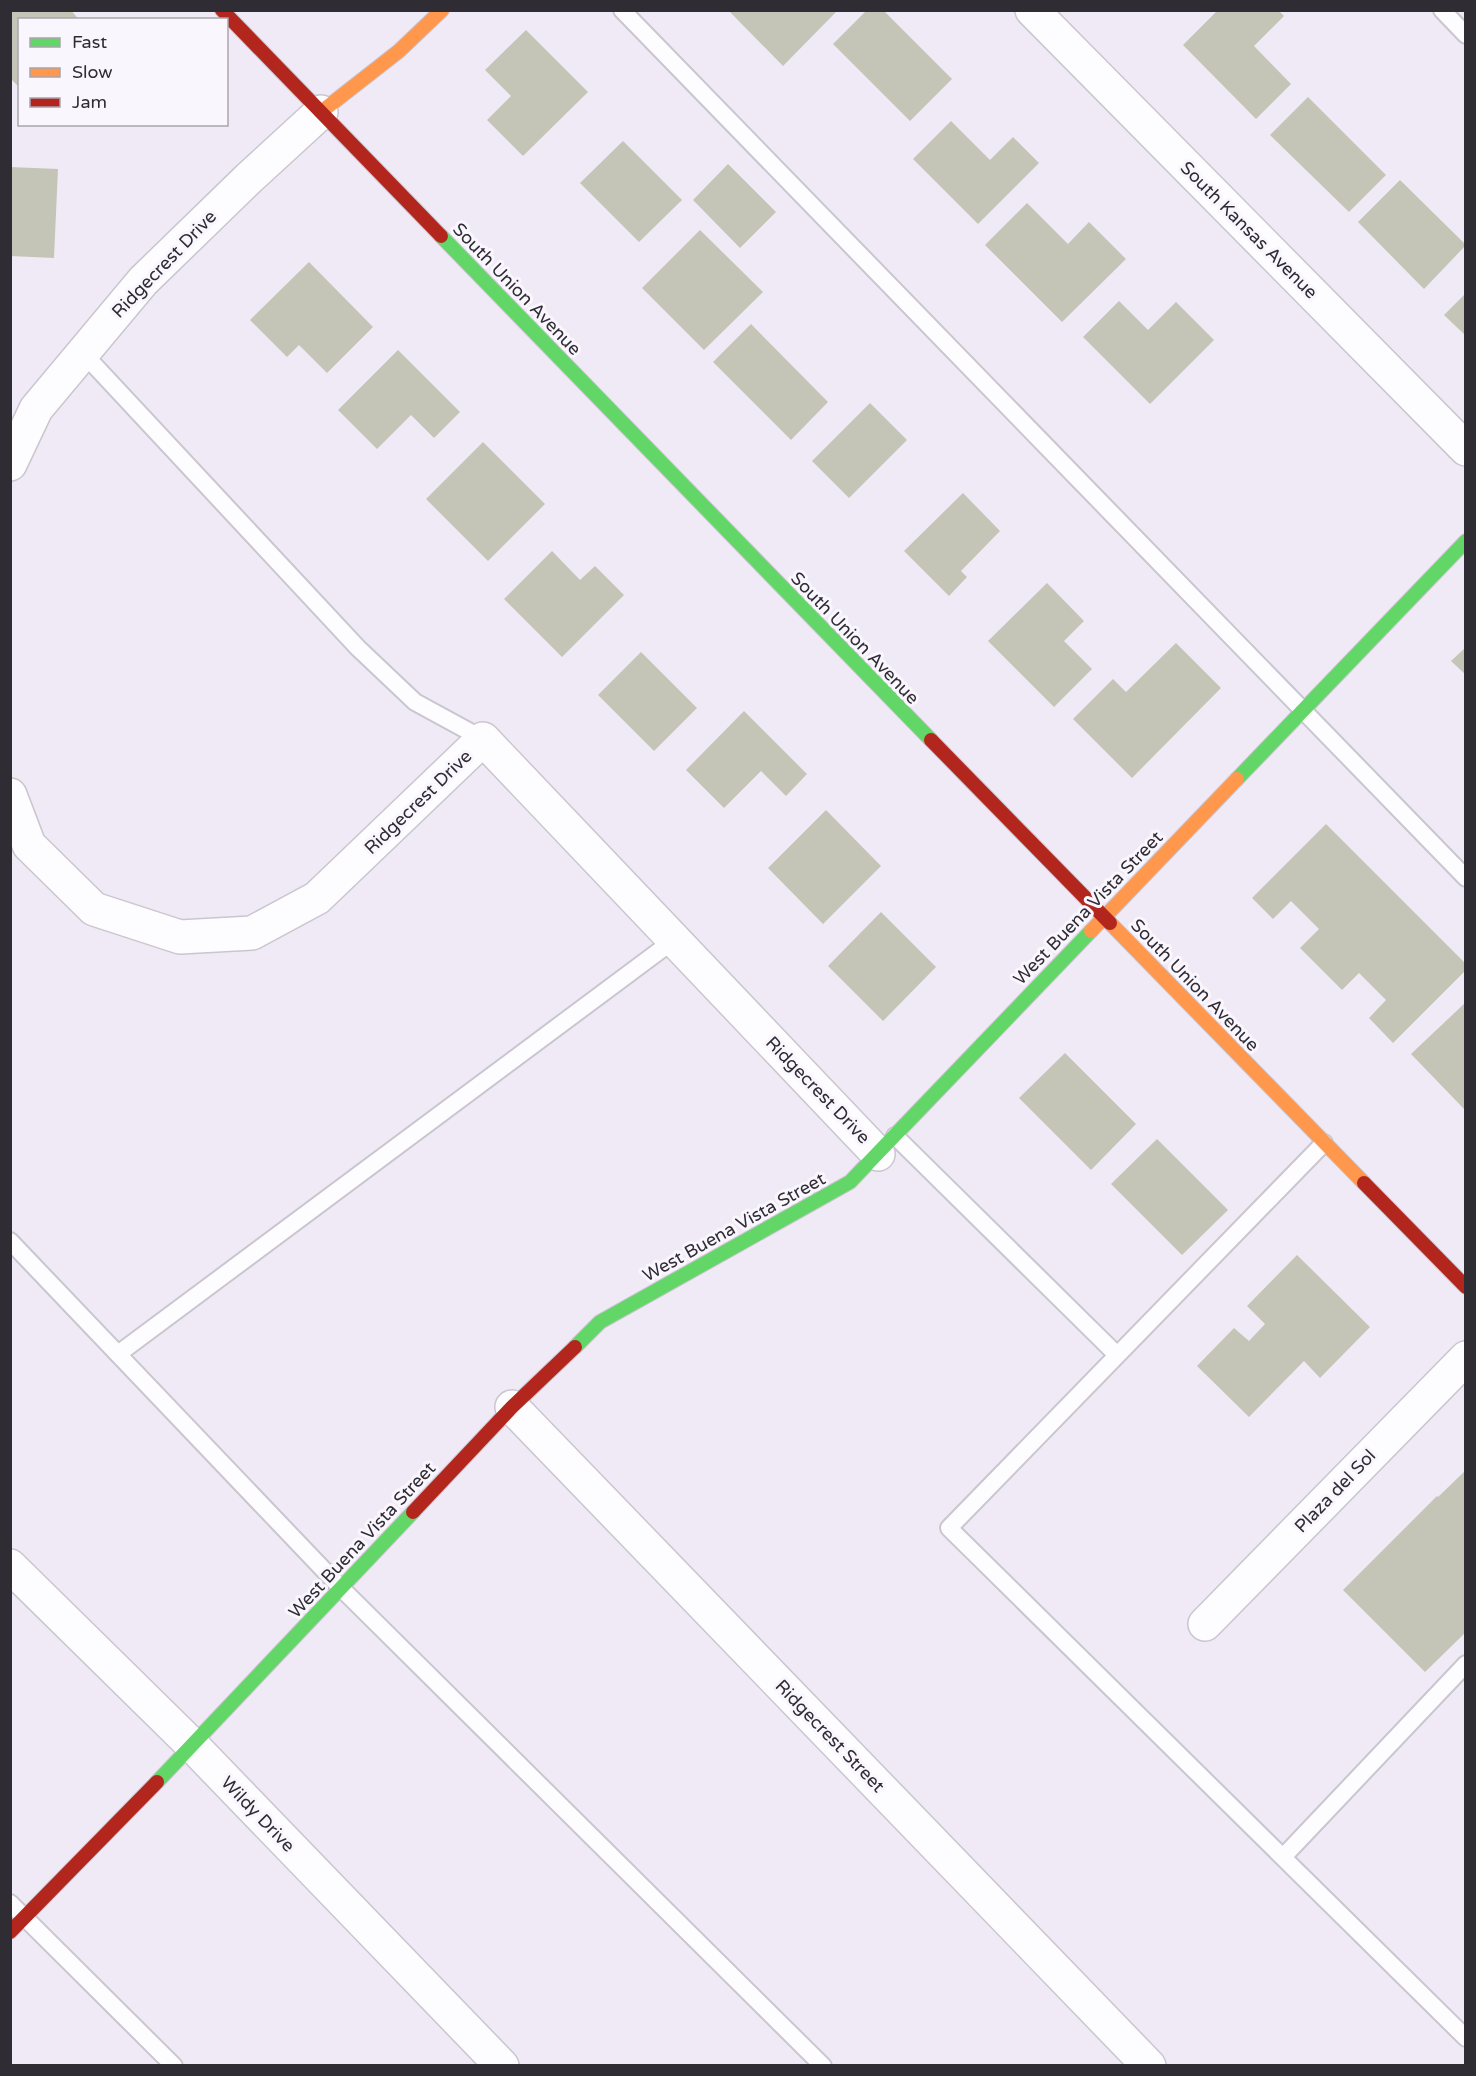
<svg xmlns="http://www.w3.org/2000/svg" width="1476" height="2076" font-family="'Varela Round',sans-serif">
  <rect width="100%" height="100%" fill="#f0eaf6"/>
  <g fill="#c4c5b7">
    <polygon points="10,10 71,10 79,20 20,20 20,88 10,78"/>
    <polygon points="728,10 838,10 783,66"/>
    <polygon points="867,10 883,10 952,79 910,121 833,44"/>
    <polygon points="1218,10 1278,10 1284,16 1254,46 1291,84 1256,119 1183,45"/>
    <polygon points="526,30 588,92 523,156 487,120 511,96 485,70"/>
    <polygon points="1308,97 1386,175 1349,212 1270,135"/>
    <polygon points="951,121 990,160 1013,137 1039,163 978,224 913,159"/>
    <polygon points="623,141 682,200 639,242 580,183"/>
    <polygon points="728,164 776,212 740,248 693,200"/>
    <polygon points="10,167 58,169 54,258 10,256"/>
    <polygon points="1400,180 1466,245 1424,289 1358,222"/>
    <polygon points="1027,203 1068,244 1089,222 1126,259 1062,322 985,245"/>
    <polygon points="700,230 763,292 704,350 642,288"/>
    <polygon points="309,262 373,327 327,373 299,345 287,357 250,320"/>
    <polygon points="1466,293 1466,336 1444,315"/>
    <polygon points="1119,301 1148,330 1176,302 1214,340 1150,404 1083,337"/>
    <polygon points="751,324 828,402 791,440 713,362"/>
    <polygon points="398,350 460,412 434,438 411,415 377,449 338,410"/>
    <polygon points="870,403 907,440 849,498 812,461"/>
    <polygon points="483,442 545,504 488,561 426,499"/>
    <polygon points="963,493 1000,531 961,571 967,577 949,596 904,551"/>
    <polygon points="552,551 580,580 595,566 624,595 562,657 504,599"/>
    <polygon points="1047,583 1084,621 1064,641 1092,669 1054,707 988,641"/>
    <polygon points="1176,643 1221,688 1132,778 1073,719 1113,679 1126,692"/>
    <polygon points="1466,647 1466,675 1451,661"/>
    <polygon points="641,652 697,708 654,751 598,695"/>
    <polygon points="744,711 807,774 786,796 761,771 724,808 686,770"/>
    <polygon points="826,810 881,866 823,924 768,868"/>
    <polygon points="1326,824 1466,964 1466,970 1393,1043 1369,1018 1386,1000 1359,973 1342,990 1300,948 1319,929 1291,901 1273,919 1252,898"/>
    <polygon points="881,912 936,967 883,1021 828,966"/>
    <polygon points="1466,1002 1466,1111 1411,1054"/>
    <polygon points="1065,1053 1136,1124 1091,1170 1019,1098"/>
    <polygon points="1157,1139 1228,1210 1182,1255 1111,1184"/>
    <polygon points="1297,1255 1370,1327 1320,1378 1304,1361 1249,1417 1197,1366 1234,1328 1249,1341 1265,1324 1247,1306"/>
    <polygon points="1466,1470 1466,1632 1425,1672 1343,1590 1437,1496 1438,1497"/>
  </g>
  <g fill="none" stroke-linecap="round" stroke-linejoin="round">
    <g stroke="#cac6cf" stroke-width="20">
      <g id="lane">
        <polyline points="622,10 1466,878"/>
        <polyline points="1442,10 1466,35"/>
        <polyline points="83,353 358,648 415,702 483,739"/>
        <polyline points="895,1136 1117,1355"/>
        <polyline points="1324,1143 949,1528 1466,2038"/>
        <polyline points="10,1241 341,1588 823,2066"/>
        <polyline points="118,1354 674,940"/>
        <polyline points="1283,1857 1466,1664"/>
        <polyline points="10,1903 174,2066"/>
      </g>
    </g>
    <g stroke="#cac6cf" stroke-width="36">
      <g id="street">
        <polyline points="1032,10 1466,449"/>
        <polyline points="10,464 36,409 143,281 248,179 321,112"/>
        <polyline points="10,795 29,845 94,909 180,937 252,933 317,898 483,739 878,1154"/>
        <polyline points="512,1407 1149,2066"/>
        <polyline points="10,1566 193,1746 502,2066"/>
        <polyline points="1205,1624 1466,1358"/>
      </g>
    </g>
    <g stroke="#cac6cf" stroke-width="16">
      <g id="fast">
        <polyline points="441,236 931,740"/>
        <polyline points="1237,779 1466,541"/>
        <polyline points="575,1347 600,1322 850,1182 1091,931"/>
        <polyline points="157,1782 413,1512"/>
      </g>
    </g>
    <g stroke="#cac6cf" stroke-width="16">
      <g id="slow">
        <polyline points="321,112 399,51 442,10"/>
        <polyline points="1110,923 1364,1183"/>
        <polyline points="1091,931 1237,779"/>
      </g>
    </g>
    <g stroke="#cac6cf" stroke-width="16">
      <g id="jam">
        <polyline points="222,10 441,236"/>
        <polyline points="931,740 1110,923"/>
        <polyline points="1364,1183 1466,1287"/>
        <polyline points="413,1512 512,1407 575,1347"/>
        <polyline points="10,1932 157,1782"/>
      </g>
    </g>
    <use href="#lane" stroke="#fdfcfe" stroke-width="16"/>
    <use href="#street" stroke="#fdfcfe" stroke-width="33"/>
    <use href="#fast" stroke="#63d668" stroke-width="14"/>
    <use href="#slow" stroke="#ff974d" stroke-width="14"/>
    <use href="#jam" stroke="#b3261e" stroke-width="14"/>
  </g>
  <g text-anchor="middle" stroke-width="6" stroke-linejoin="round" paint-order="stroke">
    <g font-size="18" fill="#302c34" stroke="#faf6fe">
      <text transform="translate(1249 230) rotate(45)" y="6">South Kansas Avenue</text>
      <text transform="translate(164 264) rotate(-46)" y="6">Ridgecrest Drive</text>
      <text transform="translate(517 289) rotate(46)" y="6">South Union Avenue</text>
      <text transform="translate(855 638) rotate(46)" y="6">South Union Avenue</text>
      <text transform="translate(418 802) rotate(-44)" y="6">Ridgecrest Drive</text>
      <text transform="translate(1088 908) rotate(-46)" y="6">West Buena Vista Street</text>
      <text transform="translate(1195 985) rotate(46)" y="6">South Union Avenue</text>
      <text transform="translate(818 1090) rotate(46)" y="6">Ridgecrest Drive</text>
      <text transform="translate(734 1227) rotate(-29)" y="6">West Buena Vista Street</text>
      <text transform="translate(1335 1491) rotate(-46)" y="6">Plaza del Sol</text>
      <text transform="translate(362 1540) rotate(-47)" y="6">West Buena Vista Street</text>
      <text transform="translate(830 1736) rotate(46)" y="6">Ridgecrest Street</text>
      <text transform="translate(258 1814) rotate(46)" y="6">Wildy Drive</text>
    </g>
  </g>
  <rect width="1476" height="2076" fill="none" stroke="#302c34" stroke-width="24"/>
  <rect x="18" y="18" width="210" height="108" fill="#faf6fe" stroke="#a9a5ad" stroke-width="1.5"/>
  <rect x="30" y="38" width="30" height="9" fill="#63d668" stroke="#a9a5ad" stroke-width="1.5"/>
  <text x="72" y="48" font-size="18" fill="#302c34">Fast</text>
  <rect x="30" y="68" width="30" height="9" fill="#ff974d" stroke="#a9a5ad" stroke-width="1.5"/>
  <text x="72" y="78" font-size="18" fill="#302c34">Slow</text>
  <rect x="30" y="98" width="30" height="9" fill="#b3261e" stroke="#a9a5ad" stroke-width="1.5"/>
  <text x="72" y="108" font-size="18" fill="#302c34">Jam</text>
</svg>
